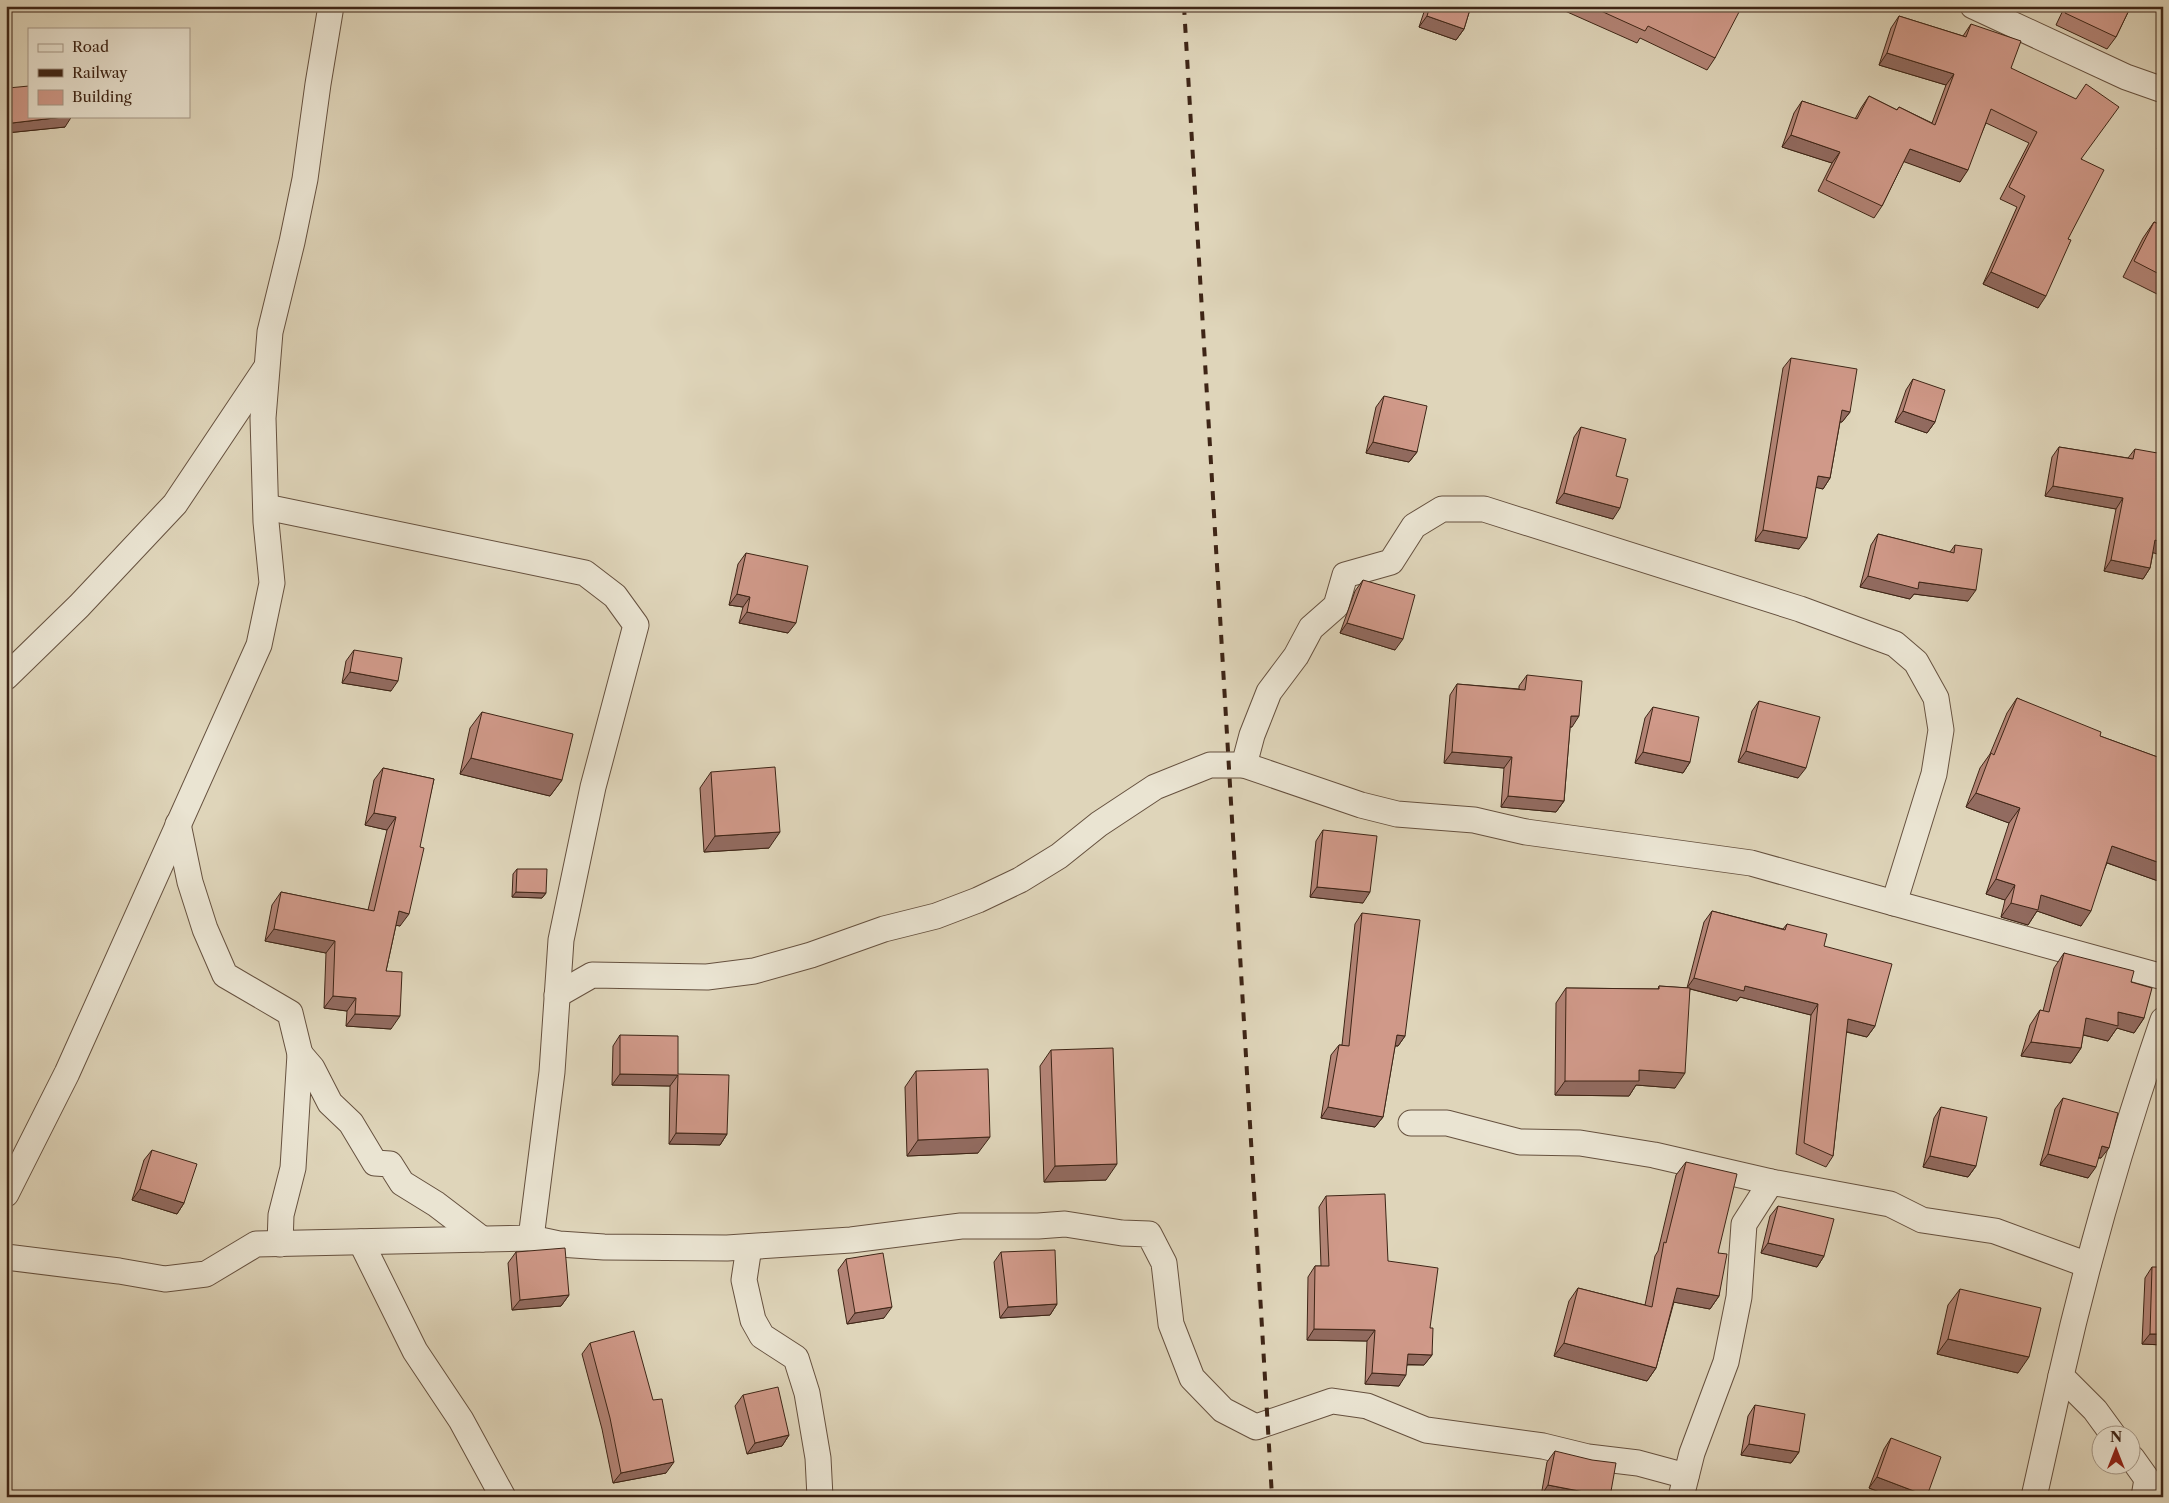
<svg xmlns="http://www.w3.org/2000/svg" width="2169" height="1503" font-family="'Libre Caslon Text',serif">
  <rect width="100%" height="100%" fill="#dfd5ba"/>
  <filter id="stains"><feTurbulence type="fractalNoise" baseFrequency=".004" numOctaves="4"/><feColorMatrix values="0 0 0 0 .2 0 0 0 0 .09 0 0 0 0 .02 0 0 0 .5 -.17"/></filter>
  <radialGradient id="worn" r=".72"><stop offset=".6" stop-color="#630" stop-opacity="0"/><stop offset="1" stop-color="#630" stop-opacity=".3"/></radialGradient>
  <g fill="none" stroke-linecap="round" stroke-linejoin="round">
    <g stroke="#66513f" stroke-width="27">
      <g id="minor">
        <polyline points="1973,6 2126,77 2163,90"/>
        <polyline points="6,677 79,606 175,504 266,368"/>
        <polyline points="1244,765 1361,805 1397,814 1474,820 1526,832 1751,863 1894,903"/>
        <polyline points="178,824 190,882 205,929 225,975 290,1013 300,1054 293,1168 281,1215 280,1244"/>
        <polyline points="557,995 592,975 707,977 754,971 811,955 884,929 936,916 978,900 1020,880 1059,856 1099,824 1155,787 1210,765 1244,765 1252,735 1269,692 1296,656 1311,628 1336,606 1345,575 1391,562 1414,526 1442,509 1484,509 1800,609 1895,644 1916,662 1936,698 1941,730 1934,774 1894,903 2163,977"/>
        <polyline points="300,1054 312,1068 330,1103 351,1123 375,1163 390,1164 402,1183 436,1204 482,1239"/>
        <polyline points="1411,1123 1447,1123 1520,1142 1580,1143 1654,1155 1771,1182"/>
        <polyline points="6,1194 67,1073 259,645 272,583 266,522 263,418 270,332 292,242 305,179 318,84 331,6"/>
        <polyline points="531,1238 559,1244 604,1247 727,1248 851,1240 961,1226 1038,1226 1065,1224 1122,1233 1149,1234 1164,1263 1171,1324 1192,1378 1223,1410 1256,1427 1332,1401 1367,1406 1426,1430 1543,1446 1588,1457 1638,1463 1686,1476"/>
        <polyline points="361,1242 415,1351 461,1420 503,1497"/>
        <polyline points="749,1247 744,1280 753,1320 762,1336 796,1358 807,1393 818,1458 820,1497"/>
        <polyline points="6,1257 119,1271 165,1279 206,1274 256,1244 531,1238 552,1072 561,940 593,787 636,625 615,596 585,573 266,507"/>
        <path d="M2114 1436 2095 1410 2061 1376C2088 1256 2123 1137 2163 1020"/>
        <polyline points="2132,1458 2147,1479 2144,1497"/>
        <polyline points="1681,1497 1692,1453 1726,1362 1739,1297 1744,1224 1771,1182 1890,1204 1922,1220 1995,1231 2088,1265"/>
        <polyline points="2034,1497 2061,1376"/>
      </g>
    </g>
    <use href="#minor" stroke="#eae4d2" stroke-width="25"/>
    <polyline stroke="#3e2516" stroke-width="4" stroke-dasharray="9 9" stroke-linecap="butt" points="1184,6 1272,1497"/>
  </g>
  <g fill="#b38476" stroke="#3e2516">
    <polygon points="1426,6 1471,6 1464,29 1456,40 1419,27"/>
    <polygon points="1725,6 1715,58 1707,70 1640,38 1637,43 1556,7"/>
    <polygon points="2065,6 2131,6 2116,37 2107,49 2056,25"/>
    <polygon points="1899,16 1963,36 1971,24 2011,68 2082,159 2068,239 2038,308 1983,284 2017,207 2000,199 2029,143 1986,123 1960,182 1904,161 1882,206 1874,218 1818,191 1832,163 1782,147 1794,113 1802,101 1855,119 1861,108 1869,96 1897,110 1899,107 1932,123 1946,85 1879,65 1891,28"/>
    <polygon points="8,88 65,127 6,133 6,91"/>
    <polygon points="2163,140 2163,152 2157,149"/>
    <polygon points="2154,222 2163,226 2163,297 2123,277 2143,238"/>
    <polygon points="1791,358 1850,412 1842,422 1840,422 1830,478 1823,489 1816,487 1799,549 1755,541 1783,368"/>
    <polygon points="1913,379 1935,422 1927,433 1895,422 1906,390"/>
    <polygon points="1384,396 1417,452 1409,462 1366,453 1376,407"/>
    <polygon points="1581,427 1616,476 1613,519 1556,503 1574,437"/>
    <polygon points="2059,447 2128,458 2135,449 2153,553 2150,568 2143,579 2104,571 2116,509 2045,496 2052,457"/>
    <polygon points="1878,534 1950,552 1955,545 1968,601 1914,594 1910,599 1860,587 1871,545"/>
    <polygon points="746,553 788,633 739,623 743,607 729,605 738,564"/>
    <polygon points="1363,580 1395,650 1340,633 1355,591"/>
    <polygon points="354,650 391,691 342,683 346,661"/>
    <polygon points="1527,675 1572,727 1570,727 1564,801 1556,812 1501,807 1504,768 1444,763 1450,695 1457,684 1519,689 1519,686"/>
    <polygon points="2017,698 2100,736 2163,759 2163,879 2161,882 2107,863 2081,926 2037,911 2028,925 2001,917 2005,900 1986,894 2009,823 1966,807 1980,768 1990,754 2007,713"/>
    <polygon points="1759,701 1798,778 1738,762 1752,711"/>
    <polygon points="1653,707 1690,762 1683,773 1635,763 1645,718"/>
    <polygon points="482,712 562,780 550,796 460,774 470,728"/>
    <polygon points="383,768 434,779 400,926 396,925 386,971 391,1029 346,1026 347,1011 324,1008 326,953 265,941 272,905 281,892 368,910 387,830 365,825 374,780"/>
    <polygon points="711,772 769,848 704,852 700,788"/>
    <polygon points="1323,830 1363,903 1310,897 1316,841"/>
    <polygon points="517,869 546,893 542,898 512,897 513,874"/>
    <polygon points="1712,911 1783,929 1787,924 1824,946 1875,1026 1867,1037 1846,1032 1833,1156 1826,1167 1796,1154 1811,1015 1740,997 1737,1001 1690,989 1675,1088 1636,1085 1629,1096 1555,1095 1556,1003 1566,988 1658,989 1659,986 1687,988 1704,922"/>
    <polygon points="1362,913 1405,1036 1398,1046 1395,1046 1383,1117 1375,1127 1321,1118 1331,1055 1339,1045 1342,1045 1355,924"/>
    <polygon points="2064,953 2131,982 2144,1018 2134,1033 2117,1028 2108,1041 2083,1035 2081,1048 2071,1063 2021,1056 2030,1025 2040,1010 2043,1011 2054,968"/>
    <polygon points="620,1035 678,1074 727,1134 720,1145 669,1144 670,1086 612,1085 613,1046"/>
    <polygon points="1051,1050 1106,1180 1044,1182 1040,1066"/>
    <polygon points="916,1071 978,1153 907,1156 905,1087"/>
    <polygon points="2063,1098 2101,1158 2098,1158 2088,1178 2040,1165 2055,1109"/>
    <polygon points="1941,1107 1976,1166 1968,1177 1923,1167 1934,1118"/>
    <polygon points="152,1150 184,1203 177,1214 132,1200 144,1160"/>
    <polygon points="1686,1162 1718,1253 1719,1296 1710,1309 1674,1302 1656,1368 1647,1381 1554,1356 1569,1301 1578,1288 1645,1305 1655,1256 1658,1251 1676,1175"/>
    <polygon points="1326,1196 1388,1261 1430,1328 1432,1355 1424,1365 1407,1365 1399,1386 1365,1384 1367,1341 1307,1340 1308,1277 1315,1266 1321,1266 1319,1207"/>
    <polygon points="1778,1206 1824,1256 1817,1267 1761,1253 1770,1216"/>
    <polygon points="516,1252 569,1295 561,1306 512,1310 508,1263"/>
    <polygon points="1001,1252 1057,1304 1050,1315 1000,1318 994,1262"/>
    <polygon points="846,1259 884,1318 847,1324 838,1270"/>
    <polygon points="2152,1267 2163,1345 2142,1344 2145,1278"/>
    <polygon points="1960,1289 2018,1373 1937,1354 1948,1305"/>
    <polygon points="590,1343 666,1473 613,1483 602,1429 582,1354"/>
    <polygon points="743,1395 789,1435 782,1446 747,1454 735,1406"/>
    <polygon points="1755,1405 1799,1452 1791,1463 1741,1455 1748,1416"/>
    <polygon points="1891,1438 1926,1497 1893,1497 1869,1488 1884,1449"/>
    <polygon points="1555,1451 1610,1497 1546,1497 1541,1496 1547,1462"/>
  </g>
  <g fill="#926b60" stroke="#3e2516">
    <polygon points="1427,16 1464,29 1456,40 1419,27"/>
    <polygon points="1887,53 1954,74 1946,85 1879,65"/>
    <polygon points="72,116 65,127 6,133 6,131 12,123"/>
    <polygon points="1791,135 1840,152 1832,163 1782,147"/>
    <polygon points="1910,149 1968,170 1960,182 1902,161"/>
    <polygon points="1991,272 2046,296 2038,308 1983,284"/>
    <polygon points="1842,410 1850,412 1842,422 1835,421"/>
    <polygon points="1903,411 1935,422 1927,433 1895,422"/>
    <polygon points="1373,442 1417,452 1409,462 1366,453"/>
    <polygon points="1818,476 1830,478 1823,489 1810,486"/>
    <polygon points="2053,486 2123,498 2116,509 2045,496"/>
    <polygon points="1564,493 1620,508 1613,519 1556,503"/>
    <polygon points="1763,530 1807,538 1799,549 1755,541"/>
    <polygon points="2155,540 2163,543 2163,556 2148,551"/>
    <polygon points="2111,560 2150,568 2143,579 2104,571"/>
    <polygon points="1868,576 1919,582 1976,590 1968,601 1914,594 1910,599 1860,587"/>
    <polygon points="737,594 750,597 743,607 729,605"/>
    <polygon points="747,612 796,623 788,633 739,623"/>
    <polygon points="1347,623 1403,639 1395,650 1340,633"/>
    <polygon points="350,672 398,681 391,691 342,683"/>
    <polygon points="1571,716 1579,716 1572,727 1564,726"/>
    <polygon points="1746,751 1806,768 1798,778 1738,762"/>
    <polygon points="1452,752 1512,757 1504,768 1444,763"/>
    <polygon points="1643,752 1690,762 1683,773 1635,763"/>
    <polygon points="471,758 562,780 550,796 460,774"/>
    <polygon points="1976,793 2020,808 2009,823 1966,807"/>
    <polygon points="1508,796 1564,801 1556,812 1501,807"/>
    <polygon points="374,813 396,817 387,830 365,825"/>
    <polygon points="780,832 769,848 704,852 715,836"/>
    <polygon points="2112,846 2163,864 2163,879 2161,882 2102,861"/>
    <polygon points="1996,879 2015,885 2005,900 1986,894"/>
    <polygon points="1317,887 1370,892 1363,903 1310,897"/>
    <polygon points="516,892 546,893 542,898 512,897"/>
    <polygon points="2041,895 2091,911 2081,926 2037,911 2028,925 2001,917 2011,903"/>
    <polygon points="399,911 409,914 400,926 390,924"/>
    <polygon points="274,929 335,941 326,953 265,941"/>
    <polygon points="1694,978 1745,986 1818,1004 1811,1015 1740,997 1737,1001 1687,988"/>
    <polygon points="333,996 356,998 347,1011 324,1008"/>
    <polygon points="2118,1012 2144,1018 2134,1033 2117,1028 2108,1041 2076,1033 2086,1018"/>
    <polygon points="355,1014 400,1016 391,1029 346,1026"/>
    <polygon points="1848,1019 1875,1026 1867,1037 1840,1030"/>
    <polygon points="1397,1035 1405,1036 1398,1046 1390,1045"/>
    <polygon points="2031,1042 2081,1048 2071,1063 2021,1056"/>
    <polygon points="1639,1070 1685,1073 1675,1088 1636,1085 1629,1096 1555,1095 1565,1081"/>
    <polygon points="620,1074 678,1075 670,1086 612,1085"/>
    <polygon points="1328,1107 1383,1117 1375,1127 1321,1118"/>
    <polygon points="676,1133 727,1134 720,1145 669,1144"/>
    <polygon points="990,1137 978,1153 907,1156 918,1140"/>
    <polygon points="2102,1146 2109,1148 2101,1158 2094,1157"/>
    <polygon points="2048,1154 2096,1167 2088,1178 2040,1165"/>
    <polygon points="1930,1156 1976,1166 1968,1177 1923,1167"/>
    <polygon points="1117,1164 1106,1180 1044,1182 1055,1166"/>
    <polygon points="140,1189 184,1203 177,1214 132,1200"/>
    <polygon points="1768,1243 1824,1256 1817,1267 1761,1253"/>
    <polygon points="1677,1288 1719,1296 1710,1309 1668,1301"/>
    <polygon points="569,1295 561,1306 512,1310 520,1300"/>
    <polygon points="1057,1304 1050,1315 1000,1318 1008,1307"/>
    <polygon points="892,1307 884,1318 847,1324 855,1313"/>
    <polygon points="1314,1329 1375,1330 1367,1341 1307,1340"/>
    <polygon points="2150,1334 2163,1334 2163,1345 2142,1344"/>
    <polygon points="1948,1339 2029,1357 2018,1373 1937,1354"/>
    <polygon points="1564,1343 1656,1368 1647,1381 1554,1356"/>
    <polygon points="1408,1354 1432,1355 1424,1365 1400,1364"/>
    <polygon points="1372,1373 1406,1375 1399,1386 1365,1384"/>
    <polygon points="789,1435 782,1446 747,1454 755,1443"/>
    <polygon points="1749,1444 1799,1452 1791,1463 1741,1455"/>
    <polygon points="674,1462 666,1473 613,1483 621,1473"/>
    <polygon points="1877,1477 1927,1496 1926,1497 1893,1497 1869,1488"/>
    <polygon points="1548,1485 1608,1497 1546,1497 1541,1496"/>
  </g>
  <g fill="#d09989" stroke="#3e2516">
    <polygon points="1430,6 1471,6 1464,29 1427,16"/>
    <polygon points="1590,6 1725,6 1739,12 1715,58 1648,26 1645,31"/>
    <polygon points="2068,6 2131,6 2116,37 2065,13"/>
    <polygon points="1899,16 1966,37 1971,24 2021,41 2011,68 2076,99 2086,84 2119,107 2081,159 2104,170 2068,239 2071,240 2046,296 1991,272 2025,196 2009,187 2037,132 1991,109 1968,170 1910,149 1882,206 1826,180 1840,152 1791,135 1802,101 1857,119 1869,96 1897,110 1899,107 1935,125 1954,74 1887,53"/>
    <polygon points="29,86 29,116 71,116 12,123 8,88"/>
    <polygon points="2154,222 2163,226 2163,276 2134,261"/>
    <polygon points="1791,358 1857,369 1850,412 1842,410 1830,478 1818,476 1807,538 1763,530"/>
    <polygon points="1913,379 1945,390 1935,422 1903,411"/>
    <polygon points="1384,396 1427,406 1417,452 1373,442"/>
    <polygon points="1581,427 1626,439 1616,476 1628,479 1620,508 1564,493"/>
    <polygon points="2059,447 2133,459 2135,449 2163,454 2163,543 2155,540 2150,568 2111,560 2123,498 2053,486"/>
    <polygon points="1878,534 1954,553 1955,545 1982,549 1976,590 1919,582 1918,589 1868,576"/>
    <polygon points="746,553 808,566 796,623 747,612 750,597 737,594"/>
    <polygon points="1363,580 1415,595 1403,639 1347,623"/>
    <polygon points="354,650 402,658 398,681 350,672"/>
    <polygon points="1527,675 1582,681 1579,716 1571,716 1564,801 1508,796 1512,757 1452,752 1457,684 1525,690"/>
    <polygon points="2017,698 2101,732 2100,736 2163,759 2163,864 2112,846 2091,911 2041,895 2038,910 2011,903 2015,885 1996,879 2020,808 1976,793 1991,753 1994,755"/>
    <polygon points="1759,701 1820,717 1806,768 1746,751"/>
    <polygon points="1653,707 1699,717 1690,762 1643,752"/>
    <polygon points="482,712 573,734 562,780 471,758"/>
    <polygon points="775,767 780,832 715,836 711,772"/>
    <polygon points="383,768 434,779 420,847 424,848 409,914 399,911 386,971 402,972 400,1016 355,1014 356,998 333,996 335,941 274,929 281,892 374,911 396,817 374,813"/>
    <polygon points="1323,830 1377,836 1370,892 1317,887"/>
    <polygon points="517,869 547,869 546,893 516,892"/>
    <polygon points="1712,911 1785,930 1787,924 1827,934 1824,946 1892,964 1875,1026 1848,1019 1833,1156 1804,1143 1818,1004 1745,986 1744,991 1694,978"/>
    <polygon points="1362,913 1420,920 1405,1036 1397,1035 1383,1117 1328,1107 1339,1045 1349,1046"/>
    <polygon points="6,916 11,918 6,929"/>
    <polygon points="2064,953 2134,971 2131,982 2152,988 2144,1018 2118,1012 2118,1026 2086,1018 2081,1048 2031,1042 2040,1010 2049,1012"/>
    <polygon points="1659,986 1690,988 1685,1073 1639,1070 1639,1081 1565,1081 1566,988 1659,989"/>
    <polygon points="620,1035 678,1036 678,1074 729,1075 727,1134 676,1133 678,1075 620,1074"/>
    <polygon points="1113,1048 1117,1164 1055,1166 1051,1050"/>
    <polygon points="988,1069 990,1137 918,1140 916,1071"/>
    <polygon points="2063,1098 2118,1113 2109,1148 2102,1146 2096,1167 2048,1154"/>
    <polygon points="1941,1107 1987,1117 1976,1166 1930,1156"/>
    <polygon points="152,1150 197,1164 184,1203 140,1189"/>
    <polygon points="1686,1162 1737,1174 1718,1253 1727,1254 1719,1296 1677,1288 1656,1368 1564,1343 1578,1288 1652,1307 1664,1242 1666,1243"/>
    <polygon points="1385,1194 1388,1261 1438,1268 1430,1328 1433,1328 1432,1355 1408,1354 1406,1375 1372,1373 1375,1330 1314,1329 1315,1266 1329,1266 1326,1196"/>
    <polygon points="1778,1206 1834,1219 1824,1256 1768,1243"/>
    <polygon points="565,1248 569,1295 520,1300 516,1252"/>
    <polygon points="1055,1250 1057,1304 1008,1307 1001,1252"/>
    <polygon points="883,1253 892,1307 855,1313 846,1259"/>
    <polygon points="2152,1267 2163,1267 2163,1334 2150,1334"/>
    <polygon points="1960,1289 2041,1308 2029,1357 1948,1339"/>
    <polygon points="634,1331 653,1400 662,1399 674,1462 621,1473 610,1418 590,1343"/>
    <polygon points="778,1387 789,1435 755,1443 743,1395"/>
    <polygon points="1755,1405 1805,1414 1799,1452 1749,1444"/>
    <polygon points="1891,1438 1941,1457 1927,1496 1877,1477"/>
    <polygon points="1555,1451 1592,1460 1616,1463 1610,1497 1548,1485"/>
  </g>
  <rect width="2169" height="1503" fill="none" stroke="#dfd5ba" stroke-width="25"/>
  <rect x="8" y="8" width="2154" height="1488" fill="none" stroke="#3e2516" stroke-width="2.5"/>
  <rect x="12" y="12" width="2144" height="1478" fill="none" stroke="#3e2516"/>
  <rect x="28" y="28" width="162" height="90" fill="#eae4d2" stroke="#a59887"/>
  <rect x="38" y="44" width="25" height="8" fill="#eae4d2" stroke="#a59887"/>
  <text x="72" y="52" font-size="15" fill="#3e2516">Road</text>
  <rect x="38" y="69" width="25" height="8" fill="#3e2516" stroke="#a59887"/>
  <text x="72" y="78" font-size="15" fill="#3e2516">Railway</text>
  <rect x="38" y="90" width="25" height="15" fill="#d09989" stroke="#a59887"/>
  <text x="72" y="102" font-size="15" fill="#3e2516">Building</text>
  <g transform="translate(2116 1450)"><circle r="24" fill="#eae4d2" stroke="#a59887"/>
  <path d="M0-4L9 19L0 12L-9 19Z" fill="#8f2418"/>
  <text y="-8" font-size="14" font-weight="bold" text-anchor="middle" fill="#3e2516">N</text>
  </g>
  <rect width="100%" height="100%" filter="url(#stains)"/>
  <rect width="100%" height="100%" fill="url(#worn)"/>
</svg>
